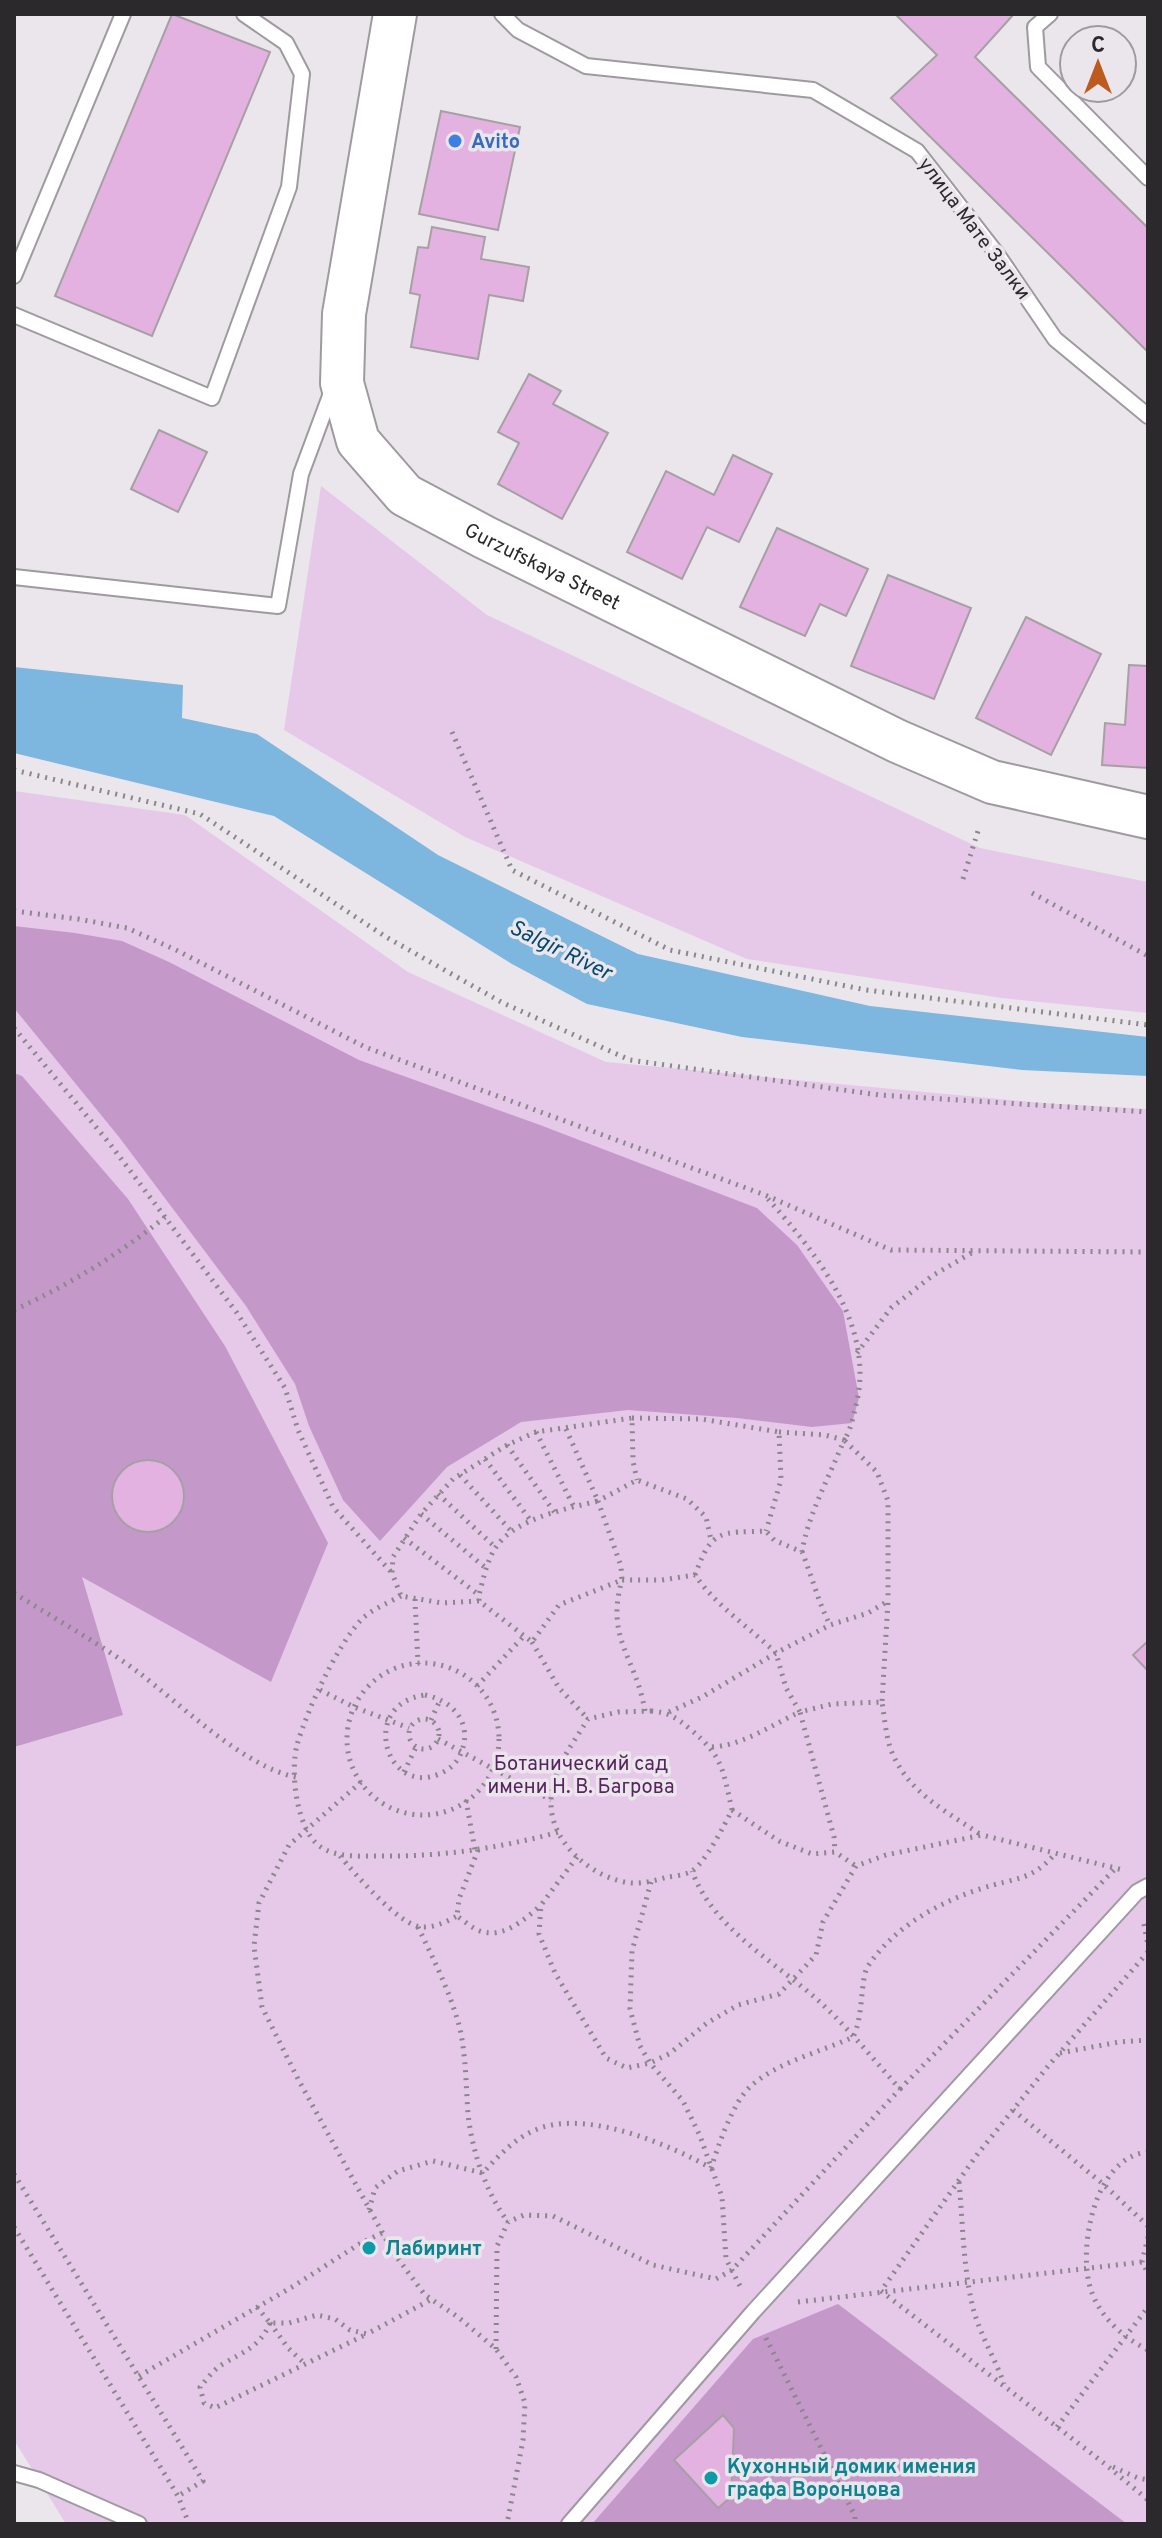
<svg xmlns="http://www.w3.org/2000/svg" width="1162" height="2538" font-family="Overpass,sans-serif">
  <rect width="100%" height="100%" fill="#ebe6ec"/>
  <g fill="#e6c8e9">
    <polygon points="321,486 487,615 980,848 1148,882 1148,1013 1002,998 747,959 465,837 284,730"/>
    <polygon points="14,791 185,815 408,972 606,1062 1043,1103 1148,1109 1148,2524 66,2524 14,2440"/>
  </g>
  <g fill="#c499c9">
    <polygon points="14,926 75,933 122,941 169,962 359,1060 540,1125 757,1208 797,1245 843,1311 859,1398 852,1423 812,1427 737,1418 628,1410 521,1422 447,1467 380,1541 343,1500 309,1426 295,1384 246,1306 119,1137 14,1008"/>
    <polygon points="14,1073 22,1076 128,1199 225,1346 328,1543 271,1682 82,1577 123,1715 14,1747"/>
    <polygon points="838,2304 1127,2524 592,2524 753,2339"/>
  </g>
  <polygon fill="#7db6de" points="14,667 183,685 182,718 257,734 438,855 638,954 870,1006 1148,1037 1148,1076 1022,1070 742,1037 587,1004 512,964 274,816 14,753"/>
  <g fill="#e3b2e0" stroke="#a6a0a5" stroke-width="2">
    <polygon points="172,14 270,52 152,336 55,296"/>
    <polygon points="895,14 1014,14 975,57 1148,228 1148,352 891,98 937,55"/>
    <polygon points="441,111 520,127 498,230 419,214"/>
    <polygon points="432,227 485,237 481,259 529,267 523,301 489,295 478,359 411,347 420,295 410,293 418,247 428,248"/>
    <polygon points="529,374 561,391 553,404 608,433 562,519 498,484 519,443 498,432"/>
    <polygon points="159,430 207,452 178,512 131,489"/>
    <polygon points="733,455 772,474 739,542 707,527 682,579 627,552 666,471 714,495"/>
    <polygon points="777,528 868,569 846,616 820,604 805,636 740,607"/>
    <polygon points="888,575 971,608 934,699 851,666"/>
    <polygon points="1026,617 1101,654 1051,755 976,718"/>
    <polygon points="1129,665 1148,666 1148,768 1102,765 1105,723 1125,725"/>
    <circle cx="148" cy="1496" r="36"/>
    <polygon points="1148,1641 1148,1671 1133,1655"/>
    <polygon points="723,2415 734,2428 731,2497 718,2508 674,2460"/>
  </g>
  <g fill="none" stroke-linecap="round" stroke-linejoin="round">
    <g stroke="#9f9a9f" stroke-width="18">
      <g id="lane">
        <polyline points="502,14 518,30 586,66 813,90 917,151 997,254 1055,339 1148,416"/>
        <polyline points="1050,14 1035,27 1038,67 1148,178"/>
        <polyline points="14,276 123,14"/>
        <polyline points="14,315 212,398 289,187 302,74 286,43 244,14"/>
        <polyline points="14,577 278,606 301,474 333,388"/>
        <polyline points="14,2473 39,2480 139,2524"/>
        <polyline points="569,2524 753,2312 1137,1892 1148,1886"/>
      </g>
    </g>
    <g stroke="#9f9a9f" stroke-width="46">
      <g id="secondary">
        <path id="s1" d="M395 14 344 314 342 383 358 441 405 495 484 537 897 741 992 782 1148 817"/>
      </g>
    </g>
    <g stroke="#8a878b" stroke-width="5" stroke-dasharray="2 6" stroke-linecap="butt">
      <polyline points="452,732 512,870 670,950 866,990 1148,1025"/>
      <polyline points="14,770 200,814 386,937 503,1003 630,1060 879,1095 1148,1112"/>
      <polyline points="963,879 978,831"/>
      <polyline points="1032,893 1148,956"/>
      <polyline points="14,911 78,919 127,928 176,950 365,1047 765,1195 891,1250 1148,1252"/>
      <polyline points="14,1028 110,1144 237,1313 285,1388 298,1430 333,1507 392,1573"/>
      <path d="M768 1199C817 1254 876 1327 856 1405 853 1417 851 1430 844 1440L877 1472 888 1501V1601"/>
      <path d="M14 1310C69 1285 118 1255 165 1217"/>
      <polyline points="857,1353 891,1308 932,1276 973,1252"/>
      <polyline points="632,1418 701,1419 779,1432 781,1480 766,1531"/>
      <path d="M566 1429 598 1501C566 1509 516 1518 496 1547 487 1560 483 1580 479 1595V1601L532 1642 559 1605 622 1580 621 1566 598 1501 637 1480 687 1499 706 1517 711 1540"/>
      <polyline points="536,1432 574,1507"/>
      <path d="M779 1432 825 1435 844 1440C830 1476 808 1514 802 1552"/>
      <polyline points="507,1445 555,1513"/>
      <polyline points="485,1459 531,1521"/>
      <polyline points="460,1475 512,1532"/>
      <polyline points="438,1494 495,1547"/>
      <polyline points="421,1514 487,1569"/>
      <polyline points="404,1538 479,1595"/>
      <path d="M695 1575C712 1528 720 1533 766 1531L774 1540 802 1552C812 1576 818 1602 830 1625"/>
      <path d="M14 1593C55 1619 99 1643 138 1672 180 1704 246 1768 296 1777"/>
      <path d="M401 1596C388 1603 370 1610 360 1621 336 1648 307 1710 297 1745 290 1771 296 1831 321 1847 338 1858 359 1856 379 1856 441 1857 500 1848 559 1832"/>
      <polyline points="415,1599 418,1664"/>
      <polyline points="479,1601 442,1603 401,1596 392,1573 393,1557 421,1514 453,1479 507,1445 536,1432 632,1418 633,1461 637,1480"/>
      <polyline points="532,1642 559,1688 588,1719"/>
      <circle cx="423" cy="1739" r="76"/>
      <polyline points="477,1686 523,1637"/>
      <polyline points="320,1690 354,1707 409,1728"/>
      <path d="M425 1695C454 1701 473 1724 461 1753 457 1763 449 1770 439 1774 386 1797 358 1704 425 1695Z"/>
      <path d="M645 1711C636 1657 605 1639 622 1580H662L695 1575C716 1606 749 1627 776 1653L830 1625 868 1613 888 1601 882 1702"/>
      <path d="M651 1711C668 1712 677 1718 690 1729 723 1756 723 1770 732 1810 725 1824 705 1863 692 1871 686 1875 674 1876 668 1877 656 1880 643 1884 631 1883 593 1879 550 1843 551 1802 551 1771 572 1745 588 1719L618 1712Z"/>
      <path d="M669 1712 702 1697 776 1653 786 1688 800 1712 832 1704 882 1702C885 1720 886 1741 894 1757 912 1795 948 1812 981 1835"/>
      <circle cx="424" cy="1734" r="15"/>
      <polyline points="431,1720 441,1698"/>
      <polyline points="438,1739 551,1800"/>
      <path d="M712 1747C744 1745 771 1725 800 1712L834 1837 835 1852"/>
      <polyline points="404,1772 416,1747"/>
      <polyline points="361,1782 289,1845 259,1903 254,1946 262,2007 298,2079 393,2252 425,2295 458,2317 496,2349 516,2377 525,2403 523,2440 507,2524"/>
      <polyline points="466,1800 475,1850"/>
      <polyline points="732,1810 779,1841 812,1854 835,1852 856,1866"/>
      <path d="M478 1850 459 1899 457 1916C464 1921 472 1928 480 1931 503 1939 524 1920 540 1906"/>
      <path d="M340 1856C355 1874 399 1925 421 1927 434 1928 446 1922 457 1916"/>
      <polyline points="577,1857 541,1905 539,1934 555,1973 606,2058 627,2068 650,2063 669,2054 707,2023 738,2005 779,1994 816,1955 823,1922 856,1866 886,1855 982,1835 1123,1870"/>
      <polyline points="651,1882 632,1951 630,2009 640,2046 650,2063 683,2101 700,2136 722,2197 726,2259 740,2286"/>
      <polyline points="1144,1924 1148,1946"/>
      <path d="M418 1927C434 1960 451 1994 460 2029 466 2057 466 2086 468 2114 472 2151 486 2193 508 2222"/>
      <polyline points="1148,1952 1049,2065 976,2156 881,2291 1105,2464 1148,2500"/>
      <polyline points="1060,2053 1119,2042 1148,2040"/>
      <polyline points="900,2089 1114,1870"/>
      <polyline points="1013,2110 1103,2184 1148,2226"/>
      <path d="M1148 2152C1094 2156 1076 2252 1092 2293 1102 2319 1124 2338 1148 2350"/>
      <polyline points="14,2174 203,2481 178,2496"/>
      <path d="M959 2182C963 2224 963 2267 973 2308 980 2335 995 2358 1004 2384"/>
      <path d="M369 2210 375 2188 398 2171 433 2161 483 2173C500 2154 516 2137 540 2128 590 2111 668 2144 711 2168 719 2144 733 2101 752 2085 780 2061 821 2052 853 2037 864 2016 860 1978 868 1966 894 1927 939 1902 983 1888 1014 1878 1031 1881 1054 1855"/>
      <polyline points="14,2227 178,2496 189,2524"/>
      <polyline points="1148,2237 1142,2262 1148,2273"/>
      <polyline points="798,2302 1142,2262"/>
      <polyline points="257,2307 270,2323 289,2323 317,2315 335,2319 350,2330 367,2334 432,2299"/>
      <path d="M270 2323C259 2348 244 2351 223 2364 214 2369 207 2379 200 2387L204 2403 215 2408 367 2334"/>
      <polyline points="270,2323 288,2348 304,2363"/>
      <polyline points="766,2338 855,2516 855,2524"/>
      <path d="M496 2349 497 2246 508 2222 524 2215 553 2216 653 2265 716 2279 732 2270 900 2089C874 2060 849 2029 820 2002 777 1963 713 1929 692 1871"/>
      <polyline points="139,2376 292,2287 361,2243 382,2233"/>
      <polyline points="1057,2427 1148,2307"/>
      <polyline points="1113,2467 1138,2478 1148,2480"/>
    </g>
    <use href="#lane" stroke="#fff" stroke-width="14"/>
    <use href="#secondary" stroke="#fff" stroke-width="42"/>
  </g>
  <circle fill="#3f7fe0" stroke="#ebe6ec" stroke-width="3" cx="455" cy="141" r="8"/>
  <g fill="#0f9aa8" stroke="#ebe6ec" stroke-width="3">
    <circle cx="369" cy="2248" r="8"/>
    <circle cx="711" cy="2478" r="8"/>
  </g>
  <g text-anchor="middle" stroke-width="7" stroke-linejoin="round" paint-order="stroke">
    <g font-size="20" font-weight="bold" fill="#366cbe" stroke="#ebe6ec" text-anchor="start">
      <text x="471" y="148">Avito</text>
    </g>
    <g font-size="20" fill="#2b292b" stroke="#ebe6ec">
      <text transform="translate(975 228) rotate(53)" y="7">улица Мате Залки</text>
      <text dy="7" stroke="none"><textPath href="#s1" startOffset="660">Gurzufskaya Street</textPath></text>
    </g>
    <g font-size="20" fill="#58245f" stroke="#ebe6ec">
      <text x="581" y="1770">Ботанический сад<tspan x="581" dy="23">имени Н. В. Багрова</tspan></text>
    </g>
    <g font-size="20" font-weight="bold" fill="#0d838f" stroke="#ebe6ec" text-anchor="start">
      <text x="385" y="2255">Лабиринт</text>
      <text x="727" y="2473">Кухонный домик имения<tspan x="727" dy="23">графа Воронцова</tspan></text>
    </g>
    <g font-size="22" font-style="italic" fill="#004a70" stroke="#ebe6ec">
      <text transform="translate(561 949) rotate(26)" y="8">Salgir River</text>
    </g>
  </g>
  <rect width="1162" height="2538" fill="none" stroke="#2b292b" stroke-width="32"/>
  <g transform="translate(1098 64)"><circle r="38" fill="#ebe6ec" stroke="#9e9a9f" stroke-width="2"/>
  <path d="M0-6L14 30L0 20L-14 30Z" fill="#bd5b1f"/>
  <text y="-12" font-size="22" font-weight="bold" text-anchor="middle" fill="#2b292b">С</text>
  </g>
</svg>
